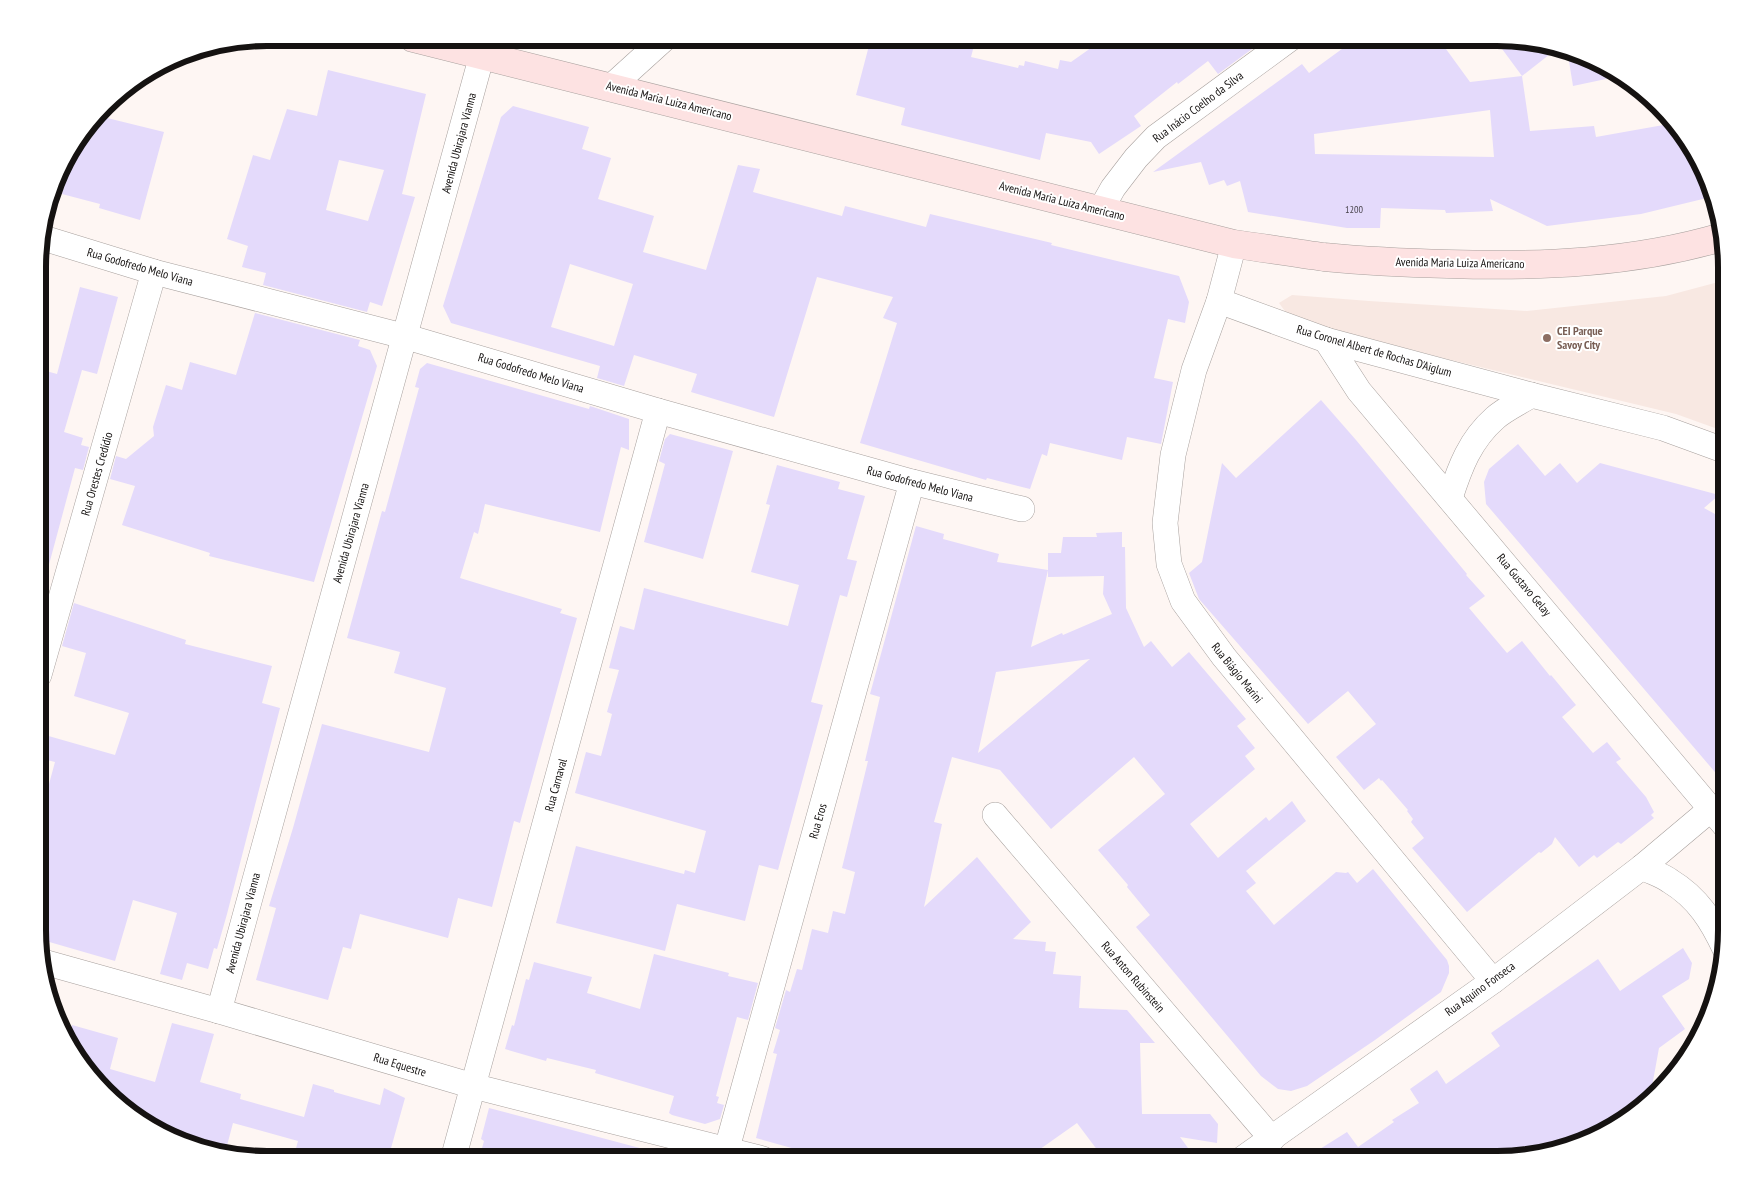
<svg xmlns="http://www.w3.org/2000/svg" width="1764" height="1197" font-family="'PT Sans Narrow',sans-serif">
  <rect width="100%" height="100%" fill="#fef6f3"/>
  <polygon fill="#f8e8e2" points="1726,280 1726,432 1676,414 1447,359 1290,318 1279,303 1292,295 1369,301 1527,311 1666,296"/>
  <g fill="#e4dafb" fill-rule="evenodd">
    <polygon points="871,38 976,38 971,57 1018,68 1019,65 1024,66 1025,61 1058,69 1060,60 1071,62 1105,38 1267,38 1218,74 1208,61 1178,84 1177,82 1134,116 1141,126 1099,154 1091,142 1046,133 1040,160 901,125 905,108 856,95"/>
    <path d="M1357 38H1438L1470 82 1522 76 1530 131 1594 126 1596 137 1669 124 1703 165 1711 197 1641 214 1547 226 1490 199 1493 211 1446 213 1445 210 1381 208 1380 228H1347L1248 212 1240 181 1227 186 1224 180 1209 185 1201 162 1153 172 1302 64 1309 73ZM1490 110 1494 157 1315 154 1314 134Z"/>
    <polygon points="1494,38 1512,38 1559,47 1522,76"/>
    <polygon points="1567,49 1571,50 1620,76 1573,86"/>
    <path d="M328 70 426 94 402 194 415 197 382 306 370 302 367 312 263 285 266 273 242 267 248 246 227 239 253 155 270 160 287 109 317 116ZM339 160 384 170 368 221 326 210Z"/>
    <path d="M513 106 589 127 582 149 611 158 598 199 654 216 643 252 706 270 738 165 760 169 753 192 842 216 845 206 926 227 930 214 1052 243 1051 245 1179 276 1189 302 1185 323 1168 319 1154 378 1173 382 1161 444 1127 437 1122 460 1050 443 1047 456 1042 454 1030 489 987 478 986 480 860 443 897 323 883 318 893 297 817 277 774 417 691 392 697 374 634 355 624 386 597 378 600 366 451 323 443 306 501 117ZM570 264 633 284 614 346 551 327Z"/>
    <polygon points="99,116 164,132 140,220 99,208 100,204 62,194 73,150"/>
    <polygon points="80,287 118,297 97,374 82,370 64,432 83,438 81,445 89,447 83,470 75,468 47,572 39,571 39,369 57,374"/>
    <polygon points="255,313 360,340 358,346 370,350 377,366 314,582 209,556 210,553 122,525 135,486 110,479 116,456 126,459 154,436 153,427 166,385 182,390 190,362 236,375"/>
    <polygon points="427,363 589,409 590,406 629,419 629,450 621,447 600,532 485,504 478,534 474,532 460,578 562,609 560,613 577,618 520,823 514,821 492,907 458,898 448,938 360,914 351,949 343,947 328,1000 256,980 276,908 269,906 293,828 322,724 429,752 446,688 394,673 400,652 347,638 382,511 385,512 419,388 415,387 420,369"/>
    <polygon points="1321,400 1356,440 1467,574 1466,575 1485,596 1469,608 1507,653 1522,641 1550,676 1551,675 1576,705 1562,717 1593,753 1607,742 1621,759 1616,762 1646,797 1654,812 1651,815 1654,818 1621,844 1618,842 1597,858 1594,855 1579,867 1555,837 1552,844 1541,853 1539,852 1467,912 1412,848 1424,838 1411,822 1413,819 1407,811 1408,810 1382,780 1381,781 1379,778 1364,790 1336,757 1376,724 1348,691 1308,724 1199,599 1189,573 1202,562 1222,463 1236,478"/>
    <polygon points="670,434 733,451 703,559 644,542 665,464 659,461 665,439"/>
    <polygon points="1518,444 1545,476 1560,463 1577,483 1600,463 1719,495 1704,508 1726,520 1726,785 1486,504 1484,482 1489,469"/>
    <polygon points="777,465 840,482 838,489 865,496 847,559 857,561 847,597 840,595 811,702 823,705 778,870 759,865 745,921 677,904 665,951 556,923 576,846 684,874 685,870 695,873 706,831 575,793 586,752 601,756 612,714 607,712 619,670 609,668 620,626 634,630 644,588 788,626 799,585 751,572 770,505 766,504"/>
    <path d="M916 526 944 534 943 539 999 554 997 562 1048 570 1031 647 1062 633 1063 635 1112 614 1103 594 1104 576 1048 577V553H1061L1063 537H1097L1096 533 1122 532V547H1125L1126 608 1144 647 1151 641 1172 667 1189 652 1246 719 1237 726 1255 748 1245 756 1255 769 1190 824 1218 858 1266 817 1269 821 1292 801 1306 821 1246 871 1256 883 1246 891 1274 925 1336 872 1346 873 1348 872 1357 883 1373 869 1447 960 1449 966V973L1441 992 1375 1040 1307 1086 1291 1091 1278 1089 1261 1076 1136 927 1150 915 1127 887 1128 885 1098 850 1165 794 1134 757 1051 829 1000 770 952 757 934 822 942 824 924 907 977 857 1031 922 1013 939 1046 942 1045 951 1056 952 1053 974 1081 976 1079 1008 1127 1010 1155 1043H1140L1142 1114H1210L1218 1124 1217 1143 1180 1137 1196 1159H1104L1077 1123 1026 1159H831L756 1138 777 1054 773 1053 780 1030 775 1028 786 990 790 992 797 969 802 970 812 929 828 933 833 911 845 914 855 872 842 868 868 761H865L880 697 870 694ZM1090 659 978 753 996 672Z"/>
    <polygon points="74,603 186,640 185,644 272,666 262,703 280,708 227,914 217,949 214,948 208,969 187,963 182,980 160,974 177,913 133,900 115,961 39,939 39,821 55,762 39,758 45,735 115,755 129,713 74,696 86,653 62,646"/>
    <polygon points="1683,948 1692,963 1689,979 1662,996 1685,1029 1659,1048 1651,1092 1599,1136 1497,1160 1304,1159 1347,1132 1358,1147 1394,1122 1392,1120 1419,1103 1410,1089 1437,1070 1446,1084 1500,1046 1491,1033 1598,959 1620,991"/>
    <polygon points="654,954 729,973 728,976 758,983 748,1020 737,1017 716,1096 719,1097 717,1103 724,1105 720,1119 705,1124 672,1115 669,1113 674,1096 595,1073 596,1070 547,1058 546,1061 505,1049 512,1025 514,1026 526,979 529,980 534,962 592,977 587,993 640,1009"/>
    <polygon points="172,1023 214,1034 200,1082 241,1094 240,1099 304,1117 313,1084 334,1090 334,1092 380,1105 384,1088 405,1098 388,1159 293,1159 298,1141 233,1123 225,1153 193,1147 128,1112 68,1045 61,1024 72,1027 72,1025 118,1038 110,1069 155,1082"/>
    <polygon points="489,1108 651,1151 650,1159 479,1159 484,1141 481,1139"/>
  </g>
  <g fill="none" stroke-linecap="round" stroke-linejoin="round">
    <g stroke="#a8a19e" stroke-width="26">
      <g id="minor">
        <polyline points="612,86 665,38"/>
        <polyline points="1100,211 1113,188 1136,158 1156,137 1291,38"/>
        <polyline points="40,237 154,272 407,337 658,411 912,482 1022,509"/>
        <polyline points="1234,244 1219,301 1326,340 1531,395 1663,428 1726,451"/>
        <polyline points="1219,301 1194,370 1173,455 1165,523 1169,564 1183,601 1224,657 1493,981"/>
        <polyline points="1326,340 1359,391 1726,827"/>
        <path d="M1450 498C1460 467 1470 440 1495 418 1505 409 1519 403 1531 395"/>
        <polyline points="39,675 154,272"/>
        <polyline points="995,815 1272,1139"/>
        <path d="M1642 867C1651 872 1662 875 1670 881 1698 898 1712 921 1725 949"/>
        <polyline points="40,961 219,1011 473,1086 763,1159"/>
        <path d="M219 1011C306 692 397 374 482 55"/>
        <polyline points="453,1159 658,411"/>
        <polyline points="724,1159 912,482"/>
        <polyline points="1242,1159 1493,981 1642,867 1711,809"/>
      </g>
    </g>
    <g stroke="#a8a19e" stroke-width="29">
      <path id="secondary" d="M413 38 1234 244C1264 248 1294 253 1324 257 1365 261 1407 263 1448 264 1540 267 1634 263 1722 237"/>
    </g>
    <use href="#minor" stroke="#fff" stroke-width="25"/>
    <use href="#secondary" stroke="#fde2e2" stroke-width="28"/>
  </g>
  <circle fill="#8d6e63" stroke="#fff" stroke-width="2" cx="1547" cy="338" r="5"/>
  <g text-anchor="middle" stroke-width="4" stroke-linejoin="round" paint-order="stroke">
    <g font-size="10" fill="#49444c">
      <text x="1354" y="213">1200</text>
    </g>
    <g font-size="12" fill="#151211" stroke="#fff">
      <text transform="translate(669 101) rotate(14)" y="4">Avenida Maria Luiza Americano</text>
      <text transform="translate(1198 107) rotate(-37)" y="4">Rua Inácio Coelho da Silva</text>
      <text transform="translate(459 143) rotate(-75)" y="4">Avenida Ubirajara Vianna</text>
      <text transform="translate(1062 201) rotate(14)" y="4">Avenida Maria Luiza Americano</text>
      <text transform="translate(1460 263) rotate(1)" y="4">Avenida Maria Luiza Americano</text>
      <text transform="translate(140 267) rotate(16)" y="4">Rua Godofredo Melo Viana</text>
      <text transform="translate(1374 351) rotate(16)" y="4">Rua Coronel Albert de Rochas D'Aiglum</text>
      <text transform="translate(531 373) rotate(17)" y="4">Rua Godofredo Melo Viana</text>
      <text transform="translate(97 474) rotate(-74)" y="4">Rua Orestes Credídio</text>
      <text transform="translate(920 484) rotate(15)" y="4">Rua Godofredo Melo Viana</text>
      <text transform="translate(351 533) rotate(-74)" y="4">Avenida Ubirajara Vianna</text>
      <text transform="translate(1524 585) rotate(50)" y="4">Rua Gustavo Gelay</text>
      <text transform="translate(1237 673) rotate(51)" y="4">Rua Biágio Marini</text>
      <text transform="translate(556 785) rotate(-75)" y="4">Rua Carnaval</text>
      <text transform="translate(818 821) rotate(-74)" y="4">Rua Eros</text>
      <text transform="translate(243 923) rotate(-75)" y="4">Avenida Ubirajara Vianna</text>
      <text transform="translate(1133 977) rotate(49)" y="4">Rua Anton Rubinstein</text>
      <text transform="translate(1480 989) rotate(-36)" y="4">Rua Aquino Fonseca</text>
      <text transform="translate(400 1065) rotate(17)" y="4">Rua Equestre</text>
    </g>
    <g font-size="12" font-weight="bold" fill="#785e54" stroke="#fff" text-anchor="start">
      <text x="1557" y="335">CEI Parque<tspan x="1557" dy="14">Savoy City</tspan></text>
    </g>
  </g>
  <path d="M0 0H1764V1197H0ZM267 46H1497A221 221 0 0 1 1718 267V930A221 221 0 0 1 1497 1151H267A221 221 0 0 1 46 930V267A221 221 0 0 1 267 46Z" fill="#fff" fill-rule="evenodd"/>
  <path fill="none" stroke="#151211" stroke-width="6" d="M267 46H1497A221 221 0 0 1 1718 267V930A221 221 0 0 1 1497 1151H267A221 221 0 0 1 46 930V267A221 221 0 0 1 267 46Z"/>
</svg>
